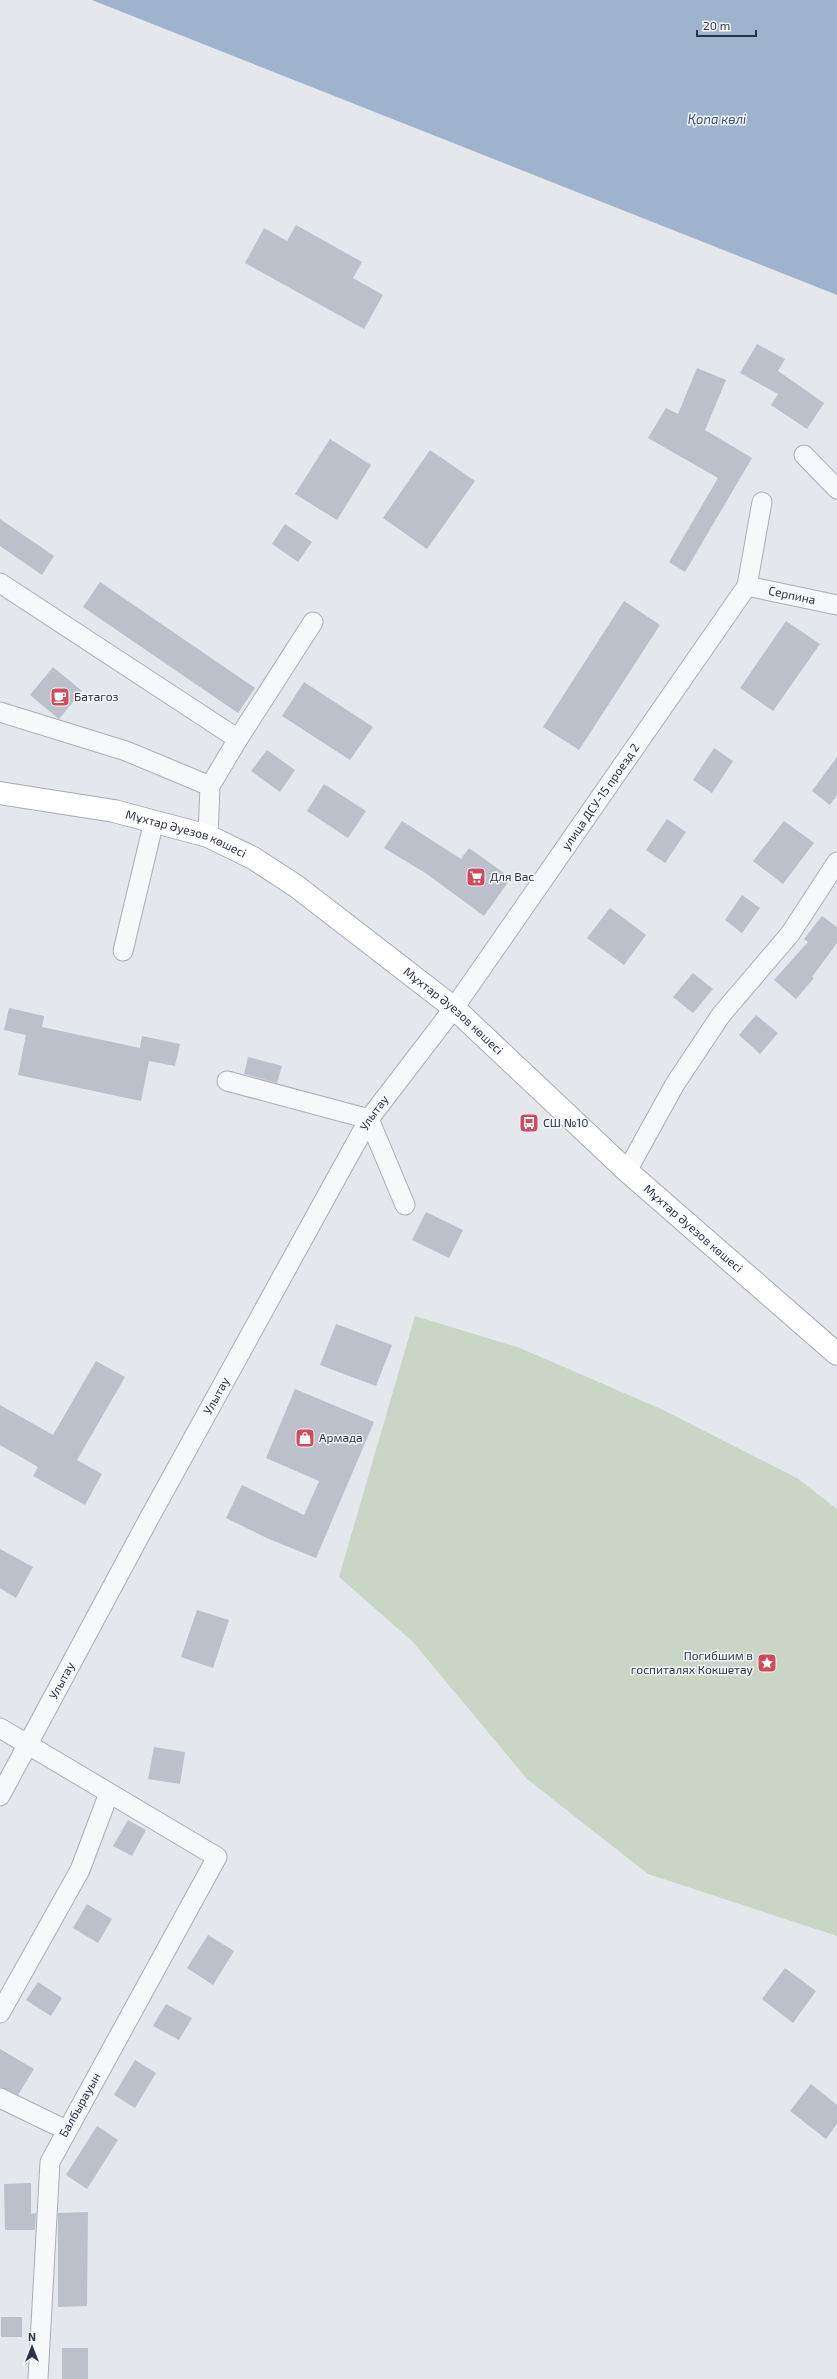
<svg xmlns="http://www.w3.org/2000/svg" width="837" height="2379" font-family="'Exo 2',sans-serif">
  <rect width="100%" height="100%" fill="#e4e7ec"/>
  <polygon fill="#c9d6c5" points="415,1316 520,1348 661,1409 797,1478 837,1509 837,1936 648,1874 527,1779 412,1641 339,1577"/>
  <polygon fill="#9fb4cc" points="92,0 837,0 837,295"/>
  <g fill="#bbc0ca">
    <polygon points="296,225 362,262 353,278 383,295 364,329 245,263 264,228 287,241"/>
    <polygon points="757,344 785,359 778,371 824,403 807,429 771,405 778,394 740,373"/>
    <polygon points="697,368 726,380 705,430 752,458 685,572 669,562 718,478 648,438 666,408 678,414"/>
    <polygon points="330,439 371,465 337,520 295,494"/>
    <polygon points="430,450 475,481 427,549 383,518"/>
    <polygon points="0,519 54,556 42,575 0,546"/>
    <polygon points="285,524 312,542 298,562 272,544"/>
    <polygon points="100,582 255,688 238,713 83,607"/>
    <polygon points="624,601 660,625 579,750 543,727"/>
    <polygon points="786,621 820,644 773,711 740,688"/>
    <polygon points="53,667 82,691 59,719 30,695"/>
    <polygon points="304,682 373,727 350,760 282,716"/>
    <polygon points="714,748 733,761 712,793 693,780"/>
    <polygon points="267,750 295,770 280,792 251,771"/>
    <polygon points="837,757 837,795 830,805 812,791"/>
    <polygon points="324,784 366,811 348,838 307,811"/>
    <polygon points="667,819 686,832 665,863 646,850"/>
    <polygon points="402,821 461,859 469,848 511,878 484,916 427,874 384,848"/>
    <polygon points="784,821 814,843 783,884 753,861"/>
    <polygon points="742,895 760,908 742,933 725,920"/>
    <polygon points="610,908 646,935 624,965 587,938"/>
    <polygon points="822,916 837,927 837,943 812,977 814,978 796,999 774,980 808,942 804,939"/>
    <polygon points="693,973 713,989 693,1013 673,997"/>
    <polygon points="9,1008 44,1016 42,1027 140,1048 142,1036 180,1044 175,1066 149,1061 141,1101 18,1075 26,1035 4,1030"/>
    <polygon points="756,1015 778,1033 760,1054 739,1035"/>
    <polygon points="248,1057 282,1066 277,1083 244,1074"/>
    <polygon points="426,1212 463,1230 449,1258 412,1240"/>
    <polygon points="336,1324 392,1345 376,1386 320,1365"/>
    <polygon points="96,1361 125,1377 77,1460 102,1474 85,1505 33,1476 38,1467 0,1445 0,1405 53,1435"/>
    <polygon points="295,1389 374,1422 316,1558 269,1539 226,1518 242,1485 304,1515 319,1481 266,1458"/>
    <polygon points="0,1549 33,1567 16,1598 0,1588"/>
    <polygon points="197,1610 229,1620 213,1668 181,1657"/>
    <polygon points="154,1747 185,1752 180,1784 148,1779"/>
    <polygon points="128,1820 146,1830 132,1856 113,1846"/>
    <polygon points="87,1904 112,1919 98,1943 73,1928"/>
    <polygon points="208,1935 234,1951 213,1985 187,1968"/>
    <polygon points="785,1968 816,1991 793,2023 762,1999"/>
    <polygon points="38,1982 62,1998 51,2016 26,2000"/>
    <polygon points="166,2004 192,2018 179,2040 153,2026"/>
    <polygon points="0,2049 34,2069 18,2095 0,2087"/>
    <polygon points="135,2060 156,2073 135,2108 114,2095"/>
    <polygon points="811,2084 837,2105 837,2124 826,2139 790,2111"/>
    <polygon points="97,2126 118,2140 87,2189 66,2175"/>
    <polygon points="31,2183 31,2214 36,2213 35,2230 5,2230 4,2184"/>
    <polygon points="88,2212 87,2306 58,2307 58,2213"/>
    <rect x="1" y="2317" width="21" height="20"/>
    <rect x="62" y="2348" width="26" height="31"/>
  </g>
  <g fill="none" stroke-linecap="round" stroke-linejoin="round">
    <g stroke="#a9aeb7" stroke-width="21">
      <g id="minor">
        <polyline points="804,455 837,489"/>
        <polyline points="0,583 238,739 210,786 208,836"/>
        <path id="s1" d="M747 586 837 605"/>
        <polyline points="0,712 126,751 210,786"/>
        <polyline points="238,739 313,622"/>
        <polyline points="123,951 154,821"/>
        <polyline points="227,1081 369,1119 405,1205"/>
        <polyline points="627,1171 675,1084 721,1015 790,934 837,862"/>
        <polyline points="0,1728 217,1857 50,2162 38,2379"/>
        <path id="s2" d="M0 1796 146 1524 369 1119 454 1008 747 586 762 502"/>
        <polyline points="0,2013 80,1870 109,1793"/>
        <polyline points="0,2098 66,2130"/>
      </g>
    </g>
    <g stroke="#a3abb8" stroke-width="24">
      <g id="major">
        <path id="s3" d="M0 793 114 811 208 836 253 858 296 886 454 1008 627 1171 837 1354"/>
      </g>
    </g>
    <use href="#minor" stroke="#f7f8fa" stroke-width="19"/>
    <use href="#major" stroke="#fff" stroke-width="22"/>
  </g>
  <defs>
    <g id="cafe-square" transform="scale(1)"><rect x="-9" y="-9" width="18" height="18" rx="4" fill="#d1495b" stroke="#f4f6f9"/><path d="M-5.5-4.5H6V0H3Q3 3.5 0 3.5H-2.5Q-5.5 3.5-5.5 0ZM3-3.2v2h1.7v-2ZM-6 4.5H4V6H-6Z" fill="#fff"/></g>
    <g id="supermarket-square" transform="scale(1)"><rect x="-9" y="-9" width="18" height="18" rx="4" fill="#d1495b" stroke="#f4f6f9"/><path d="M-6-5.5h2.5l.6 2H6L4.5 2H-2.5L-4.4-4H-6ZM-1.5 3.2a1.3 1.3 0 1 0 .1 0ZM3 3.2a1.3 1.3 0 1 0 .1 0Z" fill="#fff"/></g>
    <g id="bus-square" transform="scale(1)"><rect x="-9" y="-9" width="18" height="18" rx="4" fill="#d1495b" stroke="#f4f6f9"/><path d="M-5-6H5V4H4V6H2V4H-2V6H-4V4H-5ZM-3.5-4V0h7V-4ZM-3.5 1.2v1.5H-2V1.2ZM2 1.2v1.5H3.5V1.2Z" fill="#fff"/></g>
    <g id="shop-square" transform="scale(1)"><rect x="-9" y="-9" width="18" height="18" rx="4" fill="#d1495b" stroke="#f4f6f9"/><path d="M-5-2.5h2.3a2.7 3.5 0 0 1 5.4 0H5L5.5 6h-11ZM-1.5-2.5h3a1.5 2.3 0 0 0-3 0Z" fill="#fff"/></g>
    <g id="sight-square" transform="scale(1)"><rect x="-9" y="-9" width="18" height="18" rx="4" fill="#d1495b" stroke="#f4f6f9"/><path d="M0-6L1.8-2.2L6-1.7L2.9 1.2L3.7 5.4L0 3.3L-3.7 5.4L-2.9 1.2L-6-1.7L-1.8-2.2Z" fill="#fff"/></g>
  </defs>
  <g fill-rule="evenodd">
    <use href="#cafe-square" x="60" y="697"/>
    <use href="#supermarket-square" x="476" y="877"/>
    <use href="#bus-square" x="529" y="1123"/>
    <use href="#shop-square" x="305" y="1438"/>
    <use href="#sight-square" x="767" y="1663"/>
  </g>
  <g text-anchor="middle" stroke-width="3" stroke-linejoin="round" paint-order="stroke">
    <g font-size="12" fill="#2b3445" stroke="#f4f6f9">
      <text dy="4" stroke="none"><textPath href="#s1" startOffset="46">Серпина</textPath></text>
      <text dy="4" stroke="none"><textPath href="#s2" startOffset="1168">улица ДСУ-15 проезд 2</textPath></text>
      <text dy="4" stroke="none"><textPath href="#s3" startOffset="191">Мұхтар Әуезов көшесі</textPath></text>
      <text dy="4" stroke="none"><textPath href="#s3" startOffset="515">Мұхтар Әуезов көшесі</textPath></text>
      <text dy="4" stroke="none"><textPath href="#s2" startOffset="779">Улытау</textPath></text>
      <text dy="4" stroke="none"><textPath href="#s3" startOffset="839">Мұхтар Әуезов көшесі</textPath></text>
      <text dy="4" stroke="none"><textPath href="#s2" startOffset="455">Улытау</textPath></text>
      <text dy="4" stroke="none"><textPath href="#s2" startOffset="131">Улытау</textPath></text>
      <text transform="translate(80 2105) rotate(-61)" y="4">Балбырауын</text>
    </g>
    <g font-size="12" fill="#2b3445" stroke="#f4f6f9" text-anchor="start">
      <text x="74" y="701">Батагоз</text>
      <text x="490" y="881">Для Вас</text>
      <text x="543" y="1127">СШ №10</text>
      <text x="319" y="1442">Армада</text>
      <text x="753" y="1660" text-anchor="end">Погибшим в<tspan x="753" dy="14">госпиталях Кокшетау</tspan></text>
    </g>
    <g font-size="13" font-style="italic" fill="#34527a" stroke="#f4f6f9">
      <text x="717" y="124">Қопа көлі</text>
    </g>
  </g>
  <g transform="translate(32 2347)" stroke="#f4f6f9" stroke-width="3" paint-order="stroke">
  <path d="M0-3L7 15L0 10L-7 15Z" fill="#2b3445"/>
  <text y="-6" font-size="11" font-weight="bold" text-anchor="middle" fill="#2b3445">N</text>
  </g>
  <path d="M697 30v6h59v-6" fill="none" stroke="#2b3445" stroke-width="2"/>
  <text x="703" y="30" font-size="12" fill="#2b3445" stroke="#f4f6f9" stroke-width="3" paint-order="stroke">20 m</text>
</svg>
